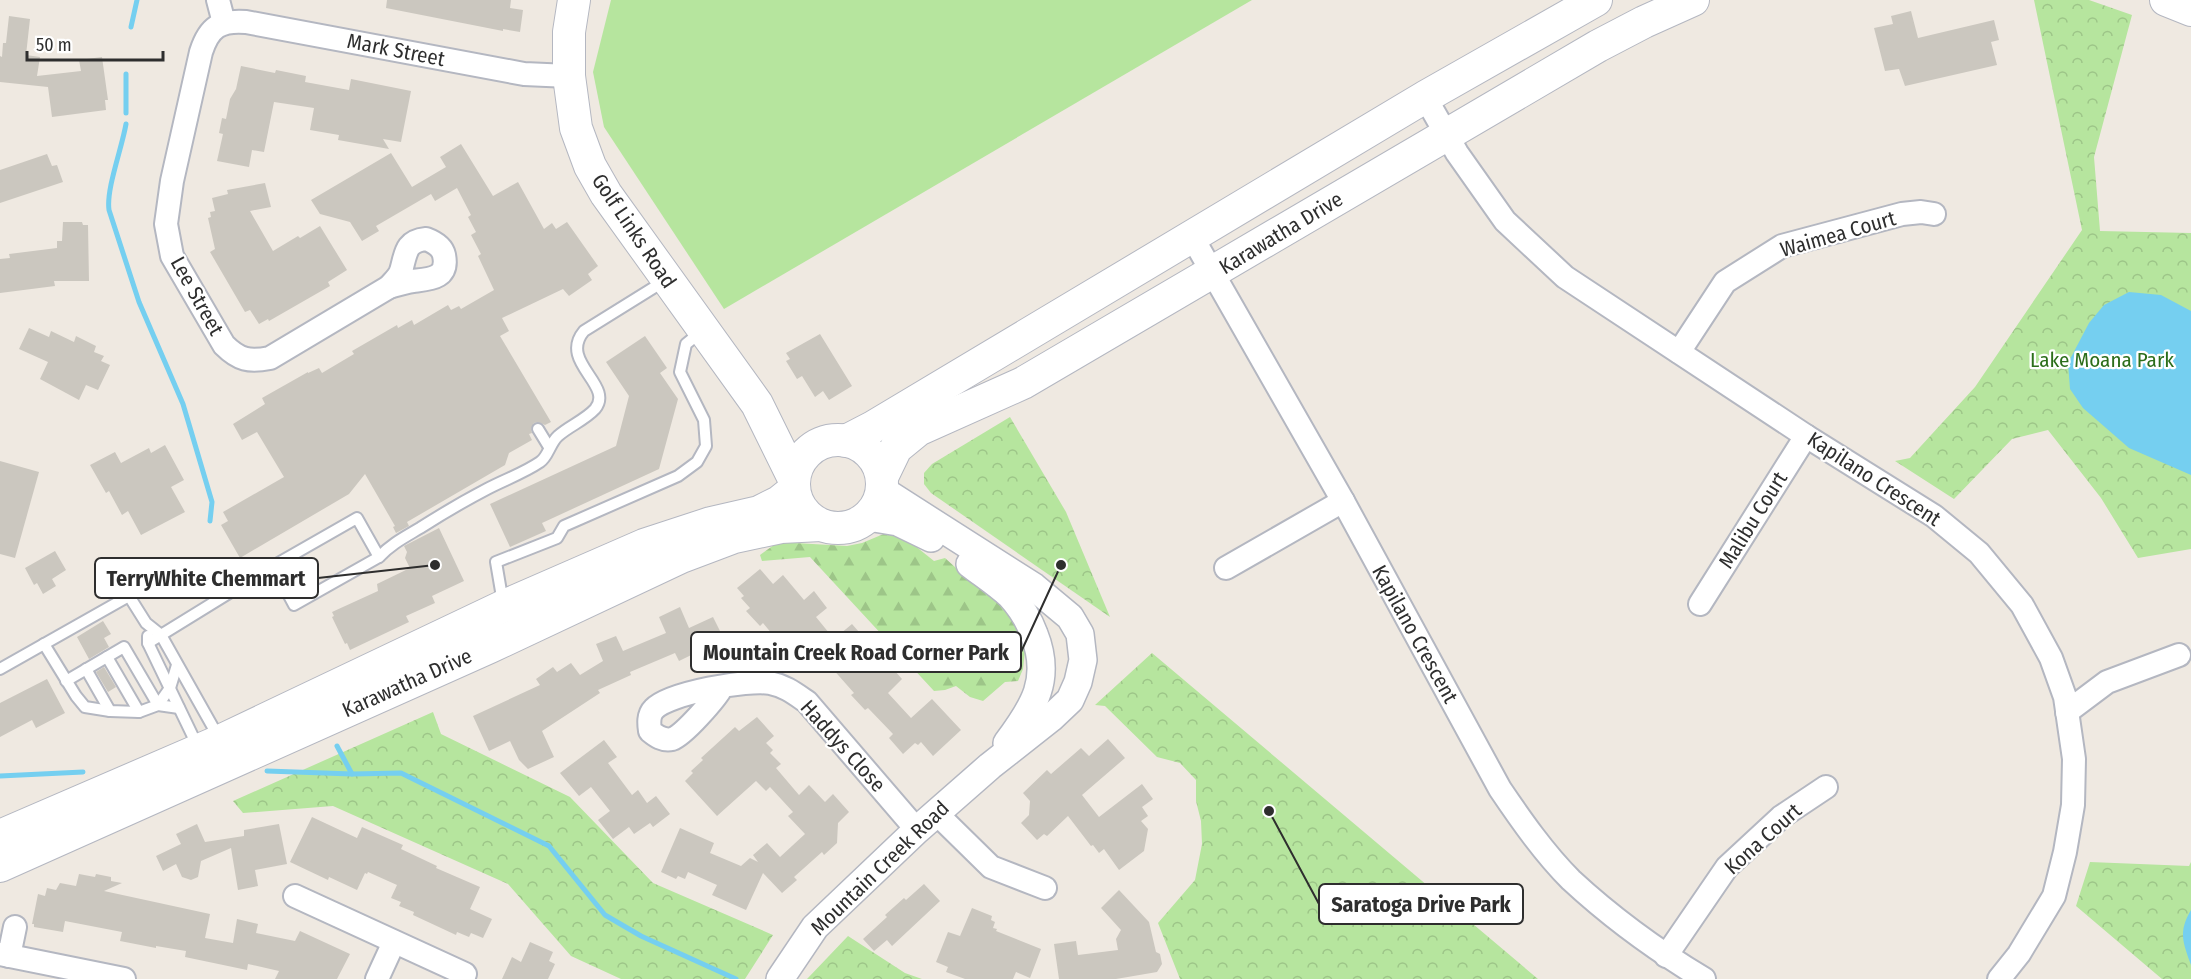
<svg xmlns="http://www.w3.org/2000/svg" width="2191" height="979" font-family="'Fira Sans Condensed',sans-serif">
  <defs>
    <pattern id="forest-firs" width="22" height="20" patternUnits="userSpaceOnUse" patternTransform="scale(1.5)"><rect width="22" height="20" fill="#b6e59e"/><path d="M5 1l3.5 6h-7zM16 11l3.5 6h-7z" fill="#9dc588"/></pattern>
    <pattern id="park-crowns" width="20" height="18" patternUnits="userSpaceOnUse" patternTransform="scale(1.5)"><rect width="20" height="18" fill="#b6e59e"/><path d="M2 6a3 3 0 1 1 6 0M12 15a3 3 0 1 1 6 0" fill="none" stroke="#9dc588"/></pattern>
  </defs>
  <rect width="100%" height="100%" fill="#efe9e1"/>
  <polygon fill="#b6e59e" points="611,0 1252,0 724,309 604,127 593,72"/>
  <polygon fill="url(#forest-firs)" points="886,533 909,541 934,561 945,558 966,577 1014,610 1026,642 1023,669 1018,681 1005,682 983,701 970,697 956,686 945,690 934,691 810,557 762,561 760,555 778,542 847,546 862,543"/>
  <g fill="url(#park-crowns)">
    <polygon points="2034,0 2089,0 2132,15 2094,157 2100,231 2191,233 2191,549 2138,558 2101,498 2048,430 2012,439 1954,499 1895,461 1910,458 1975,387 2082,230"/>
    <polygon points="1010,417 1066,512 1110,617 931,493 924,484 924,473 932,464"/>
    <polygon points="1152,653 1538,979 1180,979 1158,923 1195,880 1202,844 1201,821 1196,801 1196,780 1180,763 1157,757 1105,706 1095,705"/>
    <polygon points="433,712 441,734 570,797 653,883 773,935 745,979 621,979 571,956 508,884 333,806 243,813 233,801"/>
    <polygon points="2090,862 2189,866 2191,862 2191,979 2162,979 2076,906"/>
    <polygon points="848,936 905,973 922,979 807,979"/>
  </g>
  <g fill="#75cff0">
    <polygon points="2129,292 2161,295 2191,311 2191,475 2129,448 2083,408 2070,389 2068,363 2089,323 2104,305"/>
    <path d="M2191 910V965C2183 942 2178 932 2191 910Z"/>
  </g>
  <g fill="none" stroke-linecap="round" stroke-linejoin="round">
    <g stroke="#75cff0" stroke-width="5">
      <polyline points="131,27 137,0"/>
      <polyline points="126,74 126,113"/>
      <path d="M126 124C122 148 106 189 109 210L139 302 183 404 212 502 210 521"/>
      <polyline points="337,746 352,774"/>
      <polyline points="267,771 352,774 401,773 549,846 605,915 641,936 736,979"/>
      <polyline points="0,776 83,772"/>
    </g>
  </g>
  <g fill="#cbc7bf">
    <polygon points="387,0 511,0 510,8 523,10 520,32 503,29 503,31 386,8"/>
    <polygon points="1911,11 1918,38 1994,20 1999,40 1991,42 1997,65 1905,86 1899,69 1885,71 1874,28 1893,24 1891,16"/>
    <polygon points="9,16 30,19 26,55 40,57 37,76 81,71 79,60 102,57 108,100 105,100 106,110 52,117 48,87 0,82 0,56 2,57 3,43 6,43"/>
    <polygon points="241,66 275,73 276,70 306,76 305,82 349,90 351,79 411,91 401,142 383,139 389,149 338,140 339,135 310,130 314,108 274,102 264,152 252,150 249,167 217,161 223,134 219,133 222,118 226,119 230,99 236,89"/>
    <polygon points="461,144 493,196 518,182 544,229 552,223 556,229 567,222 598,266 588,274 592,280 569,296 563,289 502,318 509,331 500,336 551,422 545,425 538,422 534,423 531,429 532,433 529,434 532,440 509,453 505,465 407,522 409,526 396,533 393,527 395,526 365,474 349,494 240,558 221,525 228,521 223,512 284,477 257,432 242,440 233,424 265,404 262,398 308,372 308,373 319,368 322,373 354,354 352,351 397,325 398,328 412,320 414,325 448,305 451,310 459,306 461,309 494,290 478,256 481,254 471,235 476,232 468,217 471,215 457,188 435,201 431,194 376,226 379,231 362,241 350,222 320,214 311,200 391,153 412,187 446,167 440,157"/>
    <polygon points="47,154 52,166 57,165 63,182 0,203 0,170"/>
    <polygon points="265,183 271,207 250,211 273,251 298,236 300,238 320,226 347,270 328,282 330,286 269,321 268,319 259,324 250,310 245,312 210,252 215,249 208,218 211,217 210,212 215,211 212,198 228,194 227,190"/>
    <polygon points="63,222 82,222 83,225 88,225 89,281 54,281 55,286 0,293 0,259 10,258 9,254 57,248 57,241 62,241"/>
    <polygon points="29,328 49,337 51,331 74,342 76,336 96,346 94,352 104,356 101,361 110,365 98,390 86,385 79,400 40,379 48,362 19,349"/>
    <polygon points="820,334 852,386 829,400 823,391 815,397 802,376 797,379 786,361 790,359 786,353"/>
    <polygon points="645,336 667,368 660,373 678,399 659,469 542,523 546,531 510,547 490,504 616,446 629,396 606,362"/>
    <polygon points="165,445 184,480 171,487 185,512 141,535 128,511 122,515 109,491 106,493 90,465 115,452 121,463 149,448 151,453"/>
    <polygon points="0,461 39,472 15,558 0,554"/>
    <polygon points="439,528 464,581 432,596 435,603 406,616 409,622 350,650 347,643 345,644 332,617 334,616 332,612 378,591 377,584 410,568 405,558 407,552 404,546"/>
    <polygon points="55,551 66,570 52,579 56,586 43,594 37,583 34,585 25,568"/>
    <polygon points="760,569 773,584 783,575 804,600 814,591 827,608 816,617 834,639 852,624 866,640 858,647 878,671 887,662 902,679 888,693 911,718 932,699 961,730 933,756 921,742 918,745 915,743 903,754 889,738 893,734 868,708 865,710 851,695 854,693 831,667 826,672 795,635 782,646 763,623 760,626 746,611 750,608 741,598 744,596 737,588"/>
    <polygon points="680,607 689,628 713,617 724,639 679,661 675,653 630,672 631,675 598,690 600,693 542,731 554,757 528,769 519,760 510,741 489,751 473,716 540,685 536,679 553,667 557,672 571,663 580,675 603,661 596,644 616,636 623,651 666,633 659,617"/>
    <polygon points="103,621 111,634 104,638 109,647 89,659 77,637"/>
    <polygon points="104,667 116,687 108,692 96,672"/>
    <polygon points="47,679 65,713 36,728 32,720 0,737 0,703"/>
    <polygon points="757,717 774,736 766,743 773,750 770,753 781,764 776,768 799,795 809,785 825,802 833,794 849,812 838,823 837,843 824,855 822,852 794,877 797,880 782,893 763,873 746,910 712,895 717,885 688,872 685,879 678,876 676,879 661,872 680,828 714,843 710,853 741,866 750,858 758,862 753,855 767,843 780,857 805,834 788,816 793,812 770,787 766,791 756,781 717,816 685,781 693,773 691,771 703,760 701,758 735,727 739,731"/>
    <polygon points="1108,739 1125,758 1082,795 1099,817 1142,784 1153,799 1142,807 1148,816 1141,821 1148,829 1144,851 1119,870 1104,849 1099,853 1093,845 1091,846 1068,816 1047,836 1044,834 1037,840 1021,823 1029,815 1030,801 1023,793 1047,770 1051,774 1081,748 1089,756"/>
    <polygon points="604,740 617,757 608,763 632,795 638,790 647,803 656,796 670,814 653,827 650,823 634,834 629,827 613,839 598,820 610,811 591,787 579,796 560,773"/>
    <polygon points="312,817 357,838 362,827 403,845 401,849 437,866 436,868 480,887 470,909 492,919 483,938 471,933 469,937 457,932 456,935 413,915 414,912 399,906 401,902 391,898 397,885 368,872 367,874 365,873 357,890 329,877 328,880 290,862"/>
    <polygon points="197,824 205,842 244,836 244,830 279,824 287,864 255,870 258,886 238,890 231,848 201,861 198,877 191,880 182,877 176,864 163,871 156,856 181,844 176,834"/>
    <polygon points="79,874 95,877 96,874 111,877 111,881 122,883 104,891 210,914 205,938 233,943 237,919 258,924 256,933 295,941 300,931 350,954 337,979 275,979 279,971 248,964 247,970 185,957 186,951 156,946 156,948 120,941 122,932 65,921 63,932 34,927 34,924 32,924 38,894 45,896 47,888 56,890 60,883 76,886"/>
    <polygon points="924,884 940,901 892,946 887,940 874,951 863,939 887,917 885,915 904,898 906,900"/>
    <polygon points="1119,890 1149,922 1156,952 1160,954 1162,964 1157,972 1116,979 1059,979 1054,944 1076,941 1078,955 1118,950 1116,939 1121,930 1101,908"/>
    <polygon points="972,908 992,916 991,920 995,922 993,928 997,929 996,931 1041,949 1030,978 1016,972 1013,979 965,979 946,972 948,967 936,962 948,932 960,936"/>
    <polygon points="530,942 553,952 549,961 555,964 548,979 502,979 512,957 521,962"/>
  </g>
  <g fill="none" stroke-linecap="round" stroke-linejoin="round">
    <g stroke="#b4b7c1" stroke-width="14">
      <g id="service">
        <polyline points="538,429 549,447"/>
        <path d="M379 557C391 544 405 537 420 528 442 514 464 501 487 489 504 480 524 473 540 462 548 457 550 443 558 436 569 426 585 420 595 409 615 385 558 362 584 331L666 280"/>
        <polyline points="503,603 496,562 557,538 564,526 678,476 697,462 706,446 704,420 680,372 686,344 702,331"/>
        <polyline points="148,636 148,643 198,747"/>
        <polyline points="148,643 273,566 357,518 379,557 294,605 273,566"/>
        <polyline points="44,644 76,696 85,707 110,711 139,712 158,705 179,708"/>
        <polyline points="107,657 139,712"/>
        <polyline points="0,669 129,596 146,623 161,635 219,738"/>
        <polyline points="86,669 110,711"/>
        <polyline points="66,681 124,647 158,705"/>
        <polyline points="158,705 170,688 177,665"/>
      </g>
    </g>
    <g stroke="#b4b7c1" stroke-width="26">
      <g id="minor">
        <polyline points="218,0 224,23"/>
        <polyline points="1425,97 1457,153 1505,221 1565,277 1806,436 1934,516 1979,553 2022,605 2051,658 2065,697 2074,759 2073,805 2065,852 2054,896 2019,954 1999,979"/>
        <path d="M1191 235 1343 501 1500 789C1521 820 1544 853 1571 880 1612 918 1656 950 1704 979"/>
        <path d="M426 239C434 242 442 246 444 255 449 279 429 279 413 281 405 282 396 285 389 287 393 282 399 277 401 271 406 254 405 241 426 239Z"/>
        <path d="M389 287 270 358C249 362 239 360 224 345L172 256 166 224 172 181 201 52C209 27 220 20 246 22L524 74 569 76"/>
        <polyline points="1679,352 1725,282 1782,246 1902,214 1921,212 1934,214"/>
        <polyline points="1226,568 1343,501"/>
        <polyline points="1700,604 1806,436"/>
        <path d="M722 687C716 698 684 735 672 739 663 741 656 736 650 731 649 724 648 715 654 709 669 693 748 679 770 683 785 686 794 693 807 702L917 830"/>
        <polyline points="2067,712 2107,682 2179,655"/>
        <polyline points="936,813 991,867 1045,888"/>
        <polyline points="295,896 465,974"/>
        <polyline points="0,954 124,979"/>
        <polyline points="9,956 15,927"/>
        <polyline points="1666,956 1727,867 1781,817 1826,787"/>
        <polyline points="377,979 394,942"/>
      </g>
    </g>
    <g stroke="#b4b7c1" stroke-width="30">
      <g id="tertiary">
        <polyline points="868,517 898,522 931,538"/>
        <path d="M970 564C983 574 998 584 1010 595 1020 606 1029 620 1034 634 1052 679 1034 707 1007 743"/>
        <polyline points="780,979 815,927 917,830 990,766 1051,718 1070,700 1078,682 1083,660 1080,634 1070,617 1034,587 882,490"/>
      </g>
    </g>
    <g stroke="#b4b7c1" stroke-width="34">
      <g id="secondary">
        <polyline points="574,0 569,32 569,76 576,128 590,166 606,194 757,404 794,479"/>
        <polyline points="2166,0 2191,10"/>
        <circle cx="838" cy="484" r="44"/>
        <polyline points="846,441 873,427 1425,97 1596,0"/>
        <polyline points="882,477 896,448 918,430 1023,383 1598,46 1644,22 1693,0"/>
        <polyline points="0,836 220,741 504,606 644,545 711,523 759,512 779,502 794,490"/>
        <polyline points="0,866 490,647 681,557 734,537 781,527 821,525"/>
      </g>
    </g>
    <use href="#service" stroke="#fff" stroke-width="10"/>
    <use href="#minor" stroke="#fff" stroke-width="22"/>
    <use href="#tertiary" stroke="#fff" stroke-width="27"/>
    <use href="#secondary" stroke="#fff" stroke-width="32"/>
  </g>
  <g text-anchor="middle" stroke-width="4.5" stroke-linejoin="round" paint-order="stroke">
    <g font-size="21" fill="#2e2e2e" stroke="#fff">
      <text transform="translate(396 50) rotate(11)" y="7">Mark Street</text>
      <text transform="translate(634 231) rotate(56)" y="7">Golf Links Road</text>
      <text transform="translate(1281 233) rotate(-31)" y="7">Karawatha Drive</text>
      <text transform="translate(1838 234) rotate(-16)" y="7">Waimea Court</text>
      <text transform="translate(197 296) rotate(61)" y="7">Lee Street</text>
      <text transform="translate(1874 479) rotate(33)" y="7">Kapilano Crescent</text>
      <text transform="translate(1753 520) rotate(-58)" y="7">Malibu Court</text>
      <text transform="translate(1415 634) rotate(61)" y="7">Kapilano Crescent</text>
      <text transform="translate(407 683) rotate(-24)" y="7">Karawatha Drive</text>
      <text transform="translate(843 746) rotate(48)" y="7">Haddys Close</text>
      <text transform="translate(1763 839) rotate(-42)" y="7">Kona Court</text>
      <text transform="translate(880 868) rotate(-44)" y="7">Mountain Creek Road</text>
    </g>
    <g font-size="21" fill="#2c6e1b" stroke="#fff">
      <text x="2102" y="367">Lake Moana Park</text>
    </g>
  </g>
  <path fill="none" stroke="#2e2e2e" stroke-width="2" d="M435 565L318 578M1061 565L1021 652M1269 811L1319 904"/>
  <g fill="#2e2e2e" stroke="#fff" stroke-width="2">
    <circle cx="435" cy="565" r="6"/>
    <circle cx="1061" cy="565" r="6"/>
    <circle cx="1269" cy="811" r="6"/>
  </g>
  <g fill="#fff" stroke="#2e2e2e" stroke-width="2">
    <rect x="95" y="558" width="223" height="40" rx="6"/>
    <rect x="691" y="632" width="330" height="40" rx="6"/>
    <rect x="1319" y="884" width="204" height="40" rx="6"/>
  </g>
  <g font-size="22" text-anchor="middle" font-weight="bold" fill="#2e2e2e">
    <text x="206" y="586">TerryWhite Chemmart</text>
    <text x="856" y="660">Mountain Creek Road Corner Park</text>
    <text x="1421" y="912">Saratoga Drive Park</text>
  </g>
  <path d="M27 51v9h136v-9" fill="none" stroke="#2e2e2e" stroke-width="3"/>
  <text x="36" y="51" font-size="18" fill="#2e2e2e" stroke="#ffffff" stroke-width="4.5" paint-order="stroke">50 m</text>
</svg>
